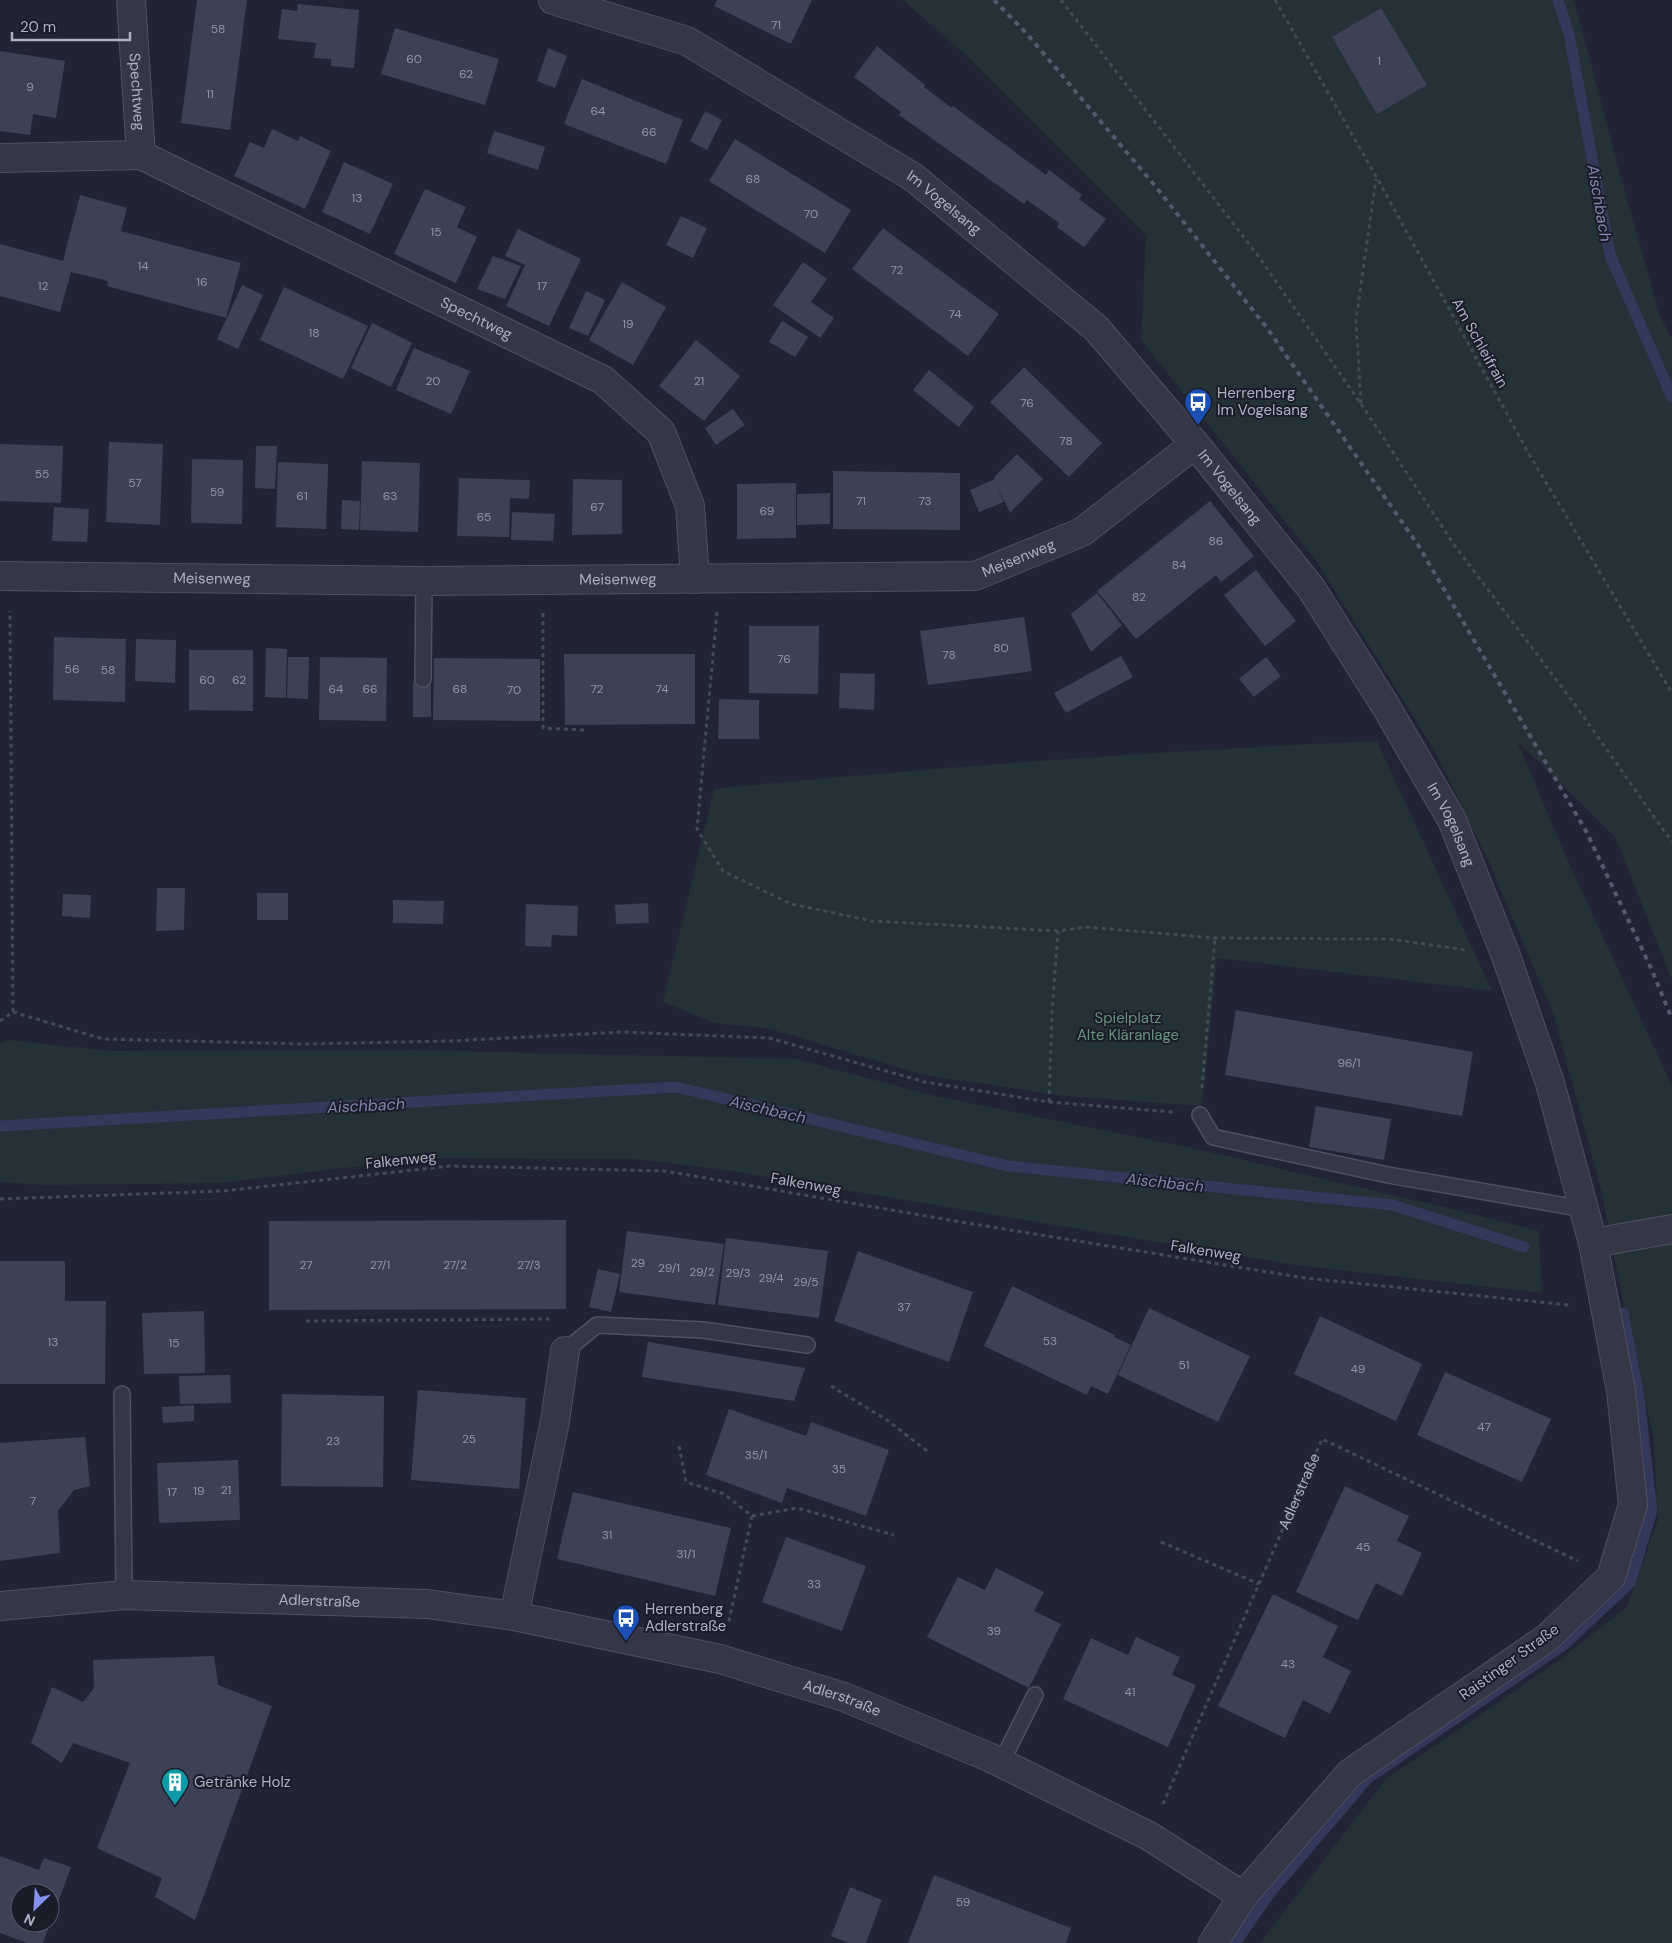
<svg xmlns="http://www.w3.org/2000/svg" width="1672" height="1943" font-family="'DM Sans',sans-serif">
  <rect width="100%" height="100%" fill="#212435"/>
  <g fill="#243137">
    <polygon points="903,0 1574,0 1620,174 1660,316 1672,339 1672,980 1615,837 1517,741 1567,859 1672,1086 1672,1943 1260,1943 1386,1779 1554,1664 1627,1607 1658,1519 1653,1435 1634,1357 1601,1189 1554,1016 1489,862 1435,751 1315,559 1141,340 1146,235 967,56"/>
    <path d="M1377 741 1492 991 1217 958 1202 1106 1065 1096 923 1075 771 1029 714 1023 663 1002 714 789C935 767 1155 751 1377 741Z"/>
    <polygon points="7,1040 112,1051 418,1050 796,1059 935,1096 1197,1149 1457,1210 1539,1231 1542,1293 1294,1265 718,1169 635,1159 427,1158 222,1183 42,1185 0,1182 0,1044"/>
  </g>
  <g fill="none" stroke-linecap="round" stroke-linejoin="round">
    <g stroke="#33395a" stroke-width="11">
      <polyline points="1558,0 1569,34 1610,255 1672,397"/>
      <polyline points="0,1126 676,1087 1008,1166 1393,1205 1524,1247"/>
      <polyline points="1235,1943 1270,1893 1368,1778 1565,1644 1630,1583 1652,1511 1639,1397 1623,1313"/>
    </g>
  </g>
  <g fill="#3d4156" fill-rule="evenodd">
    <polygon points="197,0 247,0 230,130 181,123"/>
    <polygon points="717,0 812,0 791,44 714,6"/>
    <polygon points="298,4 359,10 354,68 331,66 331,59 314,58 316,43 278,39 282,9 297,11"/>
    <polygon points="1381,8 1427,85 1377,114 1332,37"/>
    <polygon points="395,28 499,59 485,105 381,74"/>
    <polygon points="877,46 925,85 924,87 952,108 953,106 1046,175 1049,170 1082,195 1079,199 1106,219 1084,247 1057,227 1059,223 1027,200 1024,204 899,115 901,112 854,77"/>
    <polygon points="548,48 567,56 555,88 537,81"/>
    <polygon points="0,51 65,61 56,118 33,114 30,135 0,131"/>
    <polygon points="582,79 683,120 666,164 564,124"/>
    <polygon points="705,111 722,120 707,150 690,141"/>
    <polygon points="272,129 298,141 300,136 331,151 305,209 234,176 250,142 264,148"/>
    <polygon points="494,131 545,147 538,170 487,153"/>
    <polygon points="735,139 851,210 825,253 709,181"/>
    <polygon points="344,162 393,184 370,234 322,212"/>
    <polygon points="425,189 466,207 457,227 477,237 456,283 394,254"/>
    <polygon points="80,195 127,208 121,231 241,263 226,318 107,286 108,281 71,272 60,312 0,296 0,244 63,261"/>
    <polygon points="681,216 707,228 693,258 666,245"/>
    <polygon points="883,228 999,314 968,356 852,269"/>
    <polygon points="518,229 581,259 549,326 506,306 525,265 505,256"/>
    <polygon points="493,256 521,266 505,299 477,289"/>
    <polygon points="803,262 827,279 811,302 834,318 820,338 773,305"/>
    <polygon points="622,282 666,307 633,365 589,340"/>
    <polygon points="242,285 263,295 238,349 217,339"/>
    <polygon points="284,287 368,326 343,379 260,340"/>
    <polygon points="586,291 605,300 588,336 569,328"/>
    <polygon points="782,321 808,337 795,357 769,342"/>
    <polygon points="372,323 412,343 391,387 351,368"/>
    <polygon points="696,340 740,376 704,421 659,386"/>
    <polygon points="414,348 470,371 451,414 396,390"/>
    <polygon points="1024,367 1102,443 1069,477 990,402"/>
    <polygon points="929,370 974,407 959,427 913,390"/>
    <polygon points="733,409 745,425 716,445 705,428"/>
    <polygon points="109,442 163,444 160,525 106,522"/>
    <polygon points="0,444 63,446 61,503 0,501"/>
    <polygon points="256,446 277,446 275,489 255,488"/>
    <polygon points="1017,454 1043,479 1010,513 996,483 1004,502 979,512 970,490 995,479 994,477"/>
    <polygon points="192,459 243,460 242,524 191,523"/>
    <polygon points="362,461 420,463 418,532 360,530"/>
    <polygon points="278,462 328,464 326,529 276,527"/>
    <polygon points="833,471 960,473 960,530 833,529"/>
    <polygon points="459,478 530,480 529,499 510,498 509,537 457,536"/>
    <polygon points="573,479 622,480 622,534 572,535"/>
    <polygon points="796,483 796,538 737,539 737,484"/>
    <polygon points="830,493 830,524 797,525 797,494"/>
    <polygon points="342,500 360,501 359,530 341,529"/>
    <polygon points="1210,501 1254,556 1221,582 1216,575 1136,639 1097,591"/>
    <polygon points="54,507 89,509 87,542 52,541"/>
    <polygon points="512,512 555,514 553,541 511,540"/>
    <polygon points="1256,570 1296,621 1265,646 1224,595"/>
    <polygon points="1097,593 1122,625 1091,652 1071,614"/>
    <polygon points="1024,617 1032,671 928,685 920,631"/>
    <polygon points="749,626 819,626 818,694 749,693"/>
    <polygon points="54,637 126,639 125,702 53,700"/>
    <polygon points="136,639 176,640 175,683 135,681"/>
    <polygon points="266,648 287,649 286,698 265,697"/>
    <polygon points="189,650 253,650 253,711 189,710"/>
    <polygon points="564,654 695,654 695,724 565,725"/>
    <polygon points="1121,656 1133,677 1066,713 1054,693"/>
    <polygon points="288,657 309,657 308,699 287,698"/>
    <polygon points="320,657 387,658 386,721 319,720"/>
    <polygon points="1266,657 1281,676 1254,697 1239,679"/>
    <polygon points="434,658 540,659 540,721 433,720"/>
    <polygon points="840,673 875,674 874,710 839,708"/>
    <polygon points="413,681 431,682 431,717 413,717"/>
    <polygon points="719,699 759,700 759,739 718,739"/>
    <polygon points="157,888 185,888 184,930 156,931"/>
    <rect x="257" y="893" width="31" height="27"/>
    <polygon points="63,894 91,895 90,918 62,916"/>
    <polygon points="393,900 444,901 443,924 393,923"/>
    <polygon points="648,903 649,923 616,924 615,905"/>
    <polygon points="526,904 578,906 577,936 552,935 551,947 525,946"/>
    <polygon points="1236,1010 1473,1052 1462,1116 1225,1075"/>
    <polygon points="1316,1106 1391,1119 1384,1160 1309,1147"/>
    <polygon points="566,1220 566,1309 269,1310 269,1221"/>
    <polygon points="627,1231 724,1244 715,1305 619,1292"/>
    <polygon points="726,1238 828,1251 819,1318 718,1305"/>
    <polygon points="858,1251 973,1292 949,1362 834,1321"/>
    <polygon points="0,1261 65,1261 65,1301 106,1301 105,1384 0,1384"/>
    <polygon points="598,1269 620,1274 611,1312 589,1307"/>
    <polygon points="1012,1286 1115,1335 1114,1337 1131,1345 1108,1394 1091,1386 1087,1395 984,1346"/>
    <polygon points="1149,1308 1250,1356 1218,1422 1118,1375"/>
    <polygon points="204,1311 205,1373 144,1374 142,1313"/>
    <polygon points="1320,1316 1422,1364 1396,1421 1294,1374"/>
    <polygon points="648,1342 805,1368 794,1401 642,1377"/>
    <polygon points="1445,1372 1551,1419 1522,1482 1417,1435"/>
    <polygon points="230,1375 231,1403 180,1404 179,1376"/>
    <polygon points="418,1390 526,1398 519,1489 411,1480"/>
    <polygon points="282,1394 384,1396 383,1487 281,1486"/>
    <polygon points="194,1405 194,1421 163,1423 162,1407"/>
    <polygon points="729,1409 806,1436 811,1422 889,1450 866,1516 787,1488 782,1503 706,1475"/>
    <polygon points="85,1437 90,1486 74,1490 58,1511 60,1553 0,1561 0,1443"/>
    <polygon points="238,1460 240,1520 159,1523 157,1463"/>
    <polygon points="1345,1486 1409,1516 1397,1541 1422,1553 1402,1596 1376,1583 1358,1620 1296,1592"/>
    <polygon points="573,1492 731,1528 715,1596 557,1559"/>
    <polygon points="786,1537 866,1566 842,1631 762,1602"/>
    <polygon points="996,1568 1044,1592 1034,1611 1061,1624 1029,1688 927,1637 958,1577 985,1590"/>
    <polygon points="1273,1594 1338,1626 1323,1657 1351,1671 1330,1714 1303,1700 1285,1738 1218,1706"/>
    <polygon points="1136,1637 1180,1657 1172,1675 1196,1685 1168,1747 1063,1699 1091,1638 1128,1655"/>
    <polygon points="214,1656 218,1685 272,1706 195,1920 155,1897 162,1878 97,1848 130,1763 73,1743 62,1763 31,1743 52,1687 83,1702 94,1688 93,1660"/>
    <path d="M0 1856 39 1870 44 1858 71 1867 43 1943H27L0 1933ZM20 1893H50V1923H20Z"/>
    <polygon points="934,1875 1071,1928 1066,1943 908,1943"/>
    <polygon points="850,1887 882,1900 866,1943 849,1943 831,1936"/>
  </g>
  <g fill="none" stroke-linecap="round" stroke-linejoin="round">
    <g stroke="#4f5161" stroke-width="18">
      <g id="service">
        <polyline points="423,679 424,581"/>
        <polyline points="1200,1115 1213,1137 1388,1175 1584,1209"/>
        <polyline points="565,1351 597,1325 703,1330 807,1345"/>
        <polyline points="122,1394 124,1595"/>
        <polyline points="1001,1763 1035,1695"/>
      </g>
    </g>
    <g stroke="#4f5161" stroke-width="30">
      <g id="minor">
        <path id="s2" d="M131 0 141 155"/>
        <path id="s3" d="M553 0 687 41 913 177 1096 328 1195 444 1311 588 1385 705 1452 820 1506 956 1550 1083 1593 1243 1621 1391 1633 1505 1611 1577 1547 1638 1350 1773 1243 1896 1213 1943"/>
        <path id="s4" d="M0 158 141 155 603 380 661 432 690 506 695 579"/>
        <path id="s5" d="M0 576 424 581 975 576 1082 532 1195 444"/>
        <polyline points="1593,1243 1672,1229"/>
        <path id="s6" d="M0 1606 124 1595 427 1604 514 1616 720 1659 844 1697 989 1757 1149 1836 1243 1896"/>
        <polyline points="514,1616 555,1421 565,1351"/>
      </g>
    </g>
    <g stroke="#404c54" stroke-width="3" stroke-dasharray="4 4" stroke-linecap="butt">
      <polyline points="1061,0 1259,257 1361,404 1356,320 1376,179"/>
      <polyline points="1275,0 1377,178 1529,454 1672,693"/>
      <polyline points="1361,404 1455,546 1576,706 1672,842"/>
      <polyline points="717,612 697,829 723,871 791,904 872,921 1058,931 1086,927 1215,938 1389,939 1466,950"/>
      <polyline points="543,613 543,728 584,730"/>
      <polyline points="13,1012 103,1039 305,1044 450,1041 622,1032 769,1038 925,1082 1049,1102 1173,1112"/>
      <polyline points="0,1021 13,1012 10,611"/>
      <polyline points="1202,1088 1215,938"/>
      <polyline points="1049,1102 1052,1013 1058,931"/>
      <polyline points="0,1199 223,1191 450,1166 665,1171 961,1222 1305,1278 1569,1305"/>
      <polyline points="306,1321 549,1319"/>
      <polyline points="831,1386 887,1420 927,1451"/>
      <polyline points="679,1446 686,1482 724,1494 752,1516 728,1625"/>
      <polyline points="752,1516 797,1508 894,1535"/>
      <polyline points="1161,1542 1259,1584"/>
      <path id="s1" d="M1163 1804 1322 1439 1578 1561"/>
    </g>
    <use href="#service" stroke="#343746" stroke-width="15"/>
    <use href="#minor" stroke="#343746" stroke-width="28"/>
    <polyline stroke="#56596d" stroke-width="4" stroke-dasharray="5 5" stroke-linecap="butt" points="994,0 1027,34 1156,187 1267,328 1418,545 1586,831 1651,968 1672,1019"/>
  </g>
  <defs>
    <g id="bus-pin" transform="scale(1.4375)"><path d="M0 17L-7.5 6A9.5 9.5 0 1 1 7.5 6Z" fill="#1a4fb4" stroke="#1a1c2a"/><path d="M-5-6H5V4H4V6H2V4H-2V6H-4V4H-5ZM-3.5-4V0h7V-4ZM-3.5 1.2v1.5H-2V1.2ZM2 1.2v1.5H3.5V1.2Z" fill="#fff"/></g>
    <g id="building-pin" transform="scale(1.4375)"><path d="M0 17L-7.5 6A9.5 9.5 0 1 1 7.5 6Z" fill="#0f9aa8" stroke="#1a1c2a"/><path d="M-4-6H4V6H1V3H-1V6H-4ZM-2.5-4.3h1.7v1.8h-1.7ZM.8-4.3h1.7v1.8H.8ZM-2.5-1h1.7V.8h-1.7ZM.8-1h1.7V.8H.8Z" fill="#fff"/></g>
  </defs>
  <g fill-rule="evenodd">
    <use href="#bus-pin" x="1198" y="402"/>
    <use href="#bus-pin" x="626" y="1618"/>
    <use href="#building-pin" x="175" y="1782"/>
  </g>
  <g text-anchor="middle" stroke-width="4" stroke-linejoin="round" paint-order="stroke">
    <g font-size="12" fill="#9295a8">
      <text x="776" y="29">71</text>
      <text x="218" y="33">58</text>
      <text x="414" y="63">60</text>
      <text x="1379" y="65">1</text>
      <text x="466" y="78">62</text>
      <text x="30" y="91">9</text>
      <text x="210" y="98">11</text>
      <text x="598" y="115">64</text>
      <text x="649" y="136">66</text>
      <text x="753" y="183">68</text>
      <text x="357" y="202">13</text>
      <text x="811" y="218">70</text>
      <text x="436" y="236">15</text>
      <text x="143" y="270">14</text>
      <text x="897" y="274">72</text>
      <text x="202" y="286">16</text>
      <text x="43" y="290">12</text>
      <text x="542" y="290">17</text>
      <text x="955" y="318">74</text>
      <text x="628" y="328">19</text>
      <text x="314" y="337">18</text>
      <text x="433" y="385">20</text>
      <text x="699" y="385">21</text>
      <text x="1027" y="407">76</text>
      <text x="1066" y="445">78</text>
      <text x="42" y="478">55</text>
      <text x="135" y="487">57</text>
      <text x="217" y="496">59</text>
      <text x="302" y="500">61</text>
      <text x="390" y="500">63</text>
      <text x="861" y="505">71</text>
      <text x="925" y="505">73</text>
      <text x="597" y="511">67</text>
      <text x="767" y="515">69</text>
      <text x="484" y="521">65</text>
      <text x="1216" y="545">86</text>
      <text x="1179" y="569">84</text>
      <text x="1139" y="601">82</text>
      <text x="1001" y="652">80</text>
      <text x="949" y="659">78</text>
      <text x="784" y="663">76</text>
      <text x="72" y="673">56</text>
      <text x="108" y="674">58</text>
      <text x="207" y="684">60</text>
      <text x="239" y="684">62</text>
      <text x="336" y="693">64</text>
      <text x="370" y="693">66</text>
      <text x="460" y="693">68</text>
      <text x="597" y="693">72</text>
      <text x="662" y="693">74</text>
      <text x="514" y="694">70</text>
      <text x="1349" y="1067">96/1</text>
      <text x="638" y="1267">29</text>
      <text x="306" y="1269">27</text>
      <text x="380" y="1269">27/1</text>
      <text x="455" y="1269">27/2</text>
      <text x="529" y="1269">27/3</text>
      <text x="669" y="1272">29/1</text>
      <text x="702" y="1276">29/2</text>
      <text x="738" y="1277">29/3</text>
      <text x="771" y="1282">29/4</text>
      <text x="806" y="1286">29/5</text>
      <text x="904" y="1311">37</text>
      <text x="1050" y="1345">53</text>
      <text x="53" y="1346">13</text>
      <text x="174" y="1347">15</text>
      <text x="1184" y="1369">51</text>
      <text x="1358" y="1373">49</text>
      <text x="1484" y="1431">47</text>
      <text x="469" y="1443">25</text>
      <text x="333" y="1445">23</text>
      <text x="756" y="1459">35/1</text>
      <text x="839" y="1473">35</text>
      <text x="226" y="1494">21</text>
      <text x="199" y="1495">19</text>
      <text x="172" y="1496">17</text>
      <text x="33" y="1505">7</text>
      <text x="607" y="1539">31</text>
      <text x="1363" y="1551">45</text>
      <text x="686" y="1558">31/1</text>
      <text x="814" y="1588">33</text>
      <text x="994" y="1635">39</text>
      <text x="1288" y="1668">43</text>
      <text x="1130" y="1696">41</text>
      <text x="963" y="1906">59</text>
    </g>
    <g font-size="15" fill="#aeb1c3" stroke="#1a1c2a">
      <text dy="5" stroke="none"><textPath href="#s2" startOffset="92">Spechtweg</textPath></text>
      <text dy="5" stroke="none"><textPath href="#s3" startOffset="444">Im Vogelsang</textPath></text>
      <text dy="5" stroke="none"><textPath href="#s4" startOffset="514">Spechtweg</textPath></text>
      <text transform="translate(1480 343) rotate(61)" y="5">Am Schleifrain</text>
      <text dy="5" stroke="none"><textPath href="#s3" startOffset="849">Im Vogelsang</textPath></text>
      <text dy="5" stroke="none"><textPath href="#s5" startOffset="1022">Meisenweg</textPath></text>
      <text dy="5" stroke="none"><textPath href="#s5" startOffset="212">Meisenweg</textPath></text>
      <text dy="5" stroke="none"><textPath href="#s5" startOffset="618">Meisenweg</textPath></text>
      <text dy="5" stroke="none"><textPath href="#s3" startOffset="1254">Im Vogelsang</textPath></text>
      <text transform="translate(401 1160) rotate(-6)" y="5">Falkenweg</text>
      <text transform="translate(806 1184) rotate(10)" y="5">Falkenweg</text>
      <text transform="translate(1206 1251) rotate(9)" y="5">Falkenweg</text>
      <text dy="5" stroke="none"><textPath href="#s1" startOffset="341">Adlerstraße</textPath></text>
      <text dy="5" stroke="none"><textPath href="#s6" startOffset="320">Adlerstraße</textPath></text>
      <text transform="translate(1509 1662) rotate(-36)" y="5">Raistinger Straße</text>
      <text dy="5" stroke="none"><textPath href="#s6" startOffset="854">Adlerstraße</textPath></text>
    </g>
    <g font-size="15" fill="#aeb1c3" stroke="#1a1c2a" text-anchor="start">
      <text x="1217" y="398">Herrenberg<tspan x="1217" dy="17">Im Vogelsang</tspan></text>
      <text x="645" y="1614">Herrenberg<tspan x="645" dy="17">Adlerstraße</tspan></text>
      <text x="194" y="1787">Getränke Holz</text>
    </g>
    <g font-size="15" fill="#68927d" stroke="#1a1c2a">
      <text x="1128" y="1023">Spielplatz<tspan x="1128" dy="17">Alte Kläranlage</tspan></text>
    </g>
    <g font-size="16" font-style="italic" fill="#8086ae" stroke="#1a1c2a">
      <text transform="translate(1600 203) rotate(80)" y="6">Aischbach</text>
      <text transform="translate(366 1105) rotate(-3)" y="6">Aischbach</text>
      <text transform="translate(768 1109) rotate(13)" y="6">Aischbach</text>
      <text transform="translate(1165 1182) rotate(6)" y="6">Aischbach</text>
    </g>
  </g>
  <g transform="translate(35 1908) rotate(205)"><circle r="24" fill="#1a1c2a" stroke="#555867"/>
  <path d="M0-4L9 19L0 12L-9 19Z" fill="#8591f1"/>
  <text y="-8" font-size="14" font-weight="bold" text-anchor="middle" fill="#aeb1c3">N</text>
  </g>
  <path d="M12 32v8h118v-8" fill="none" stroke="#aeb1c3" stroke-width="2.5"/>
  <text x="20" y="32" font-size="15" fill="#aeb1c3" stroke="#1a1c2a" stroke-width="4" paint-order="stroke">20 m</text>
</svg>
